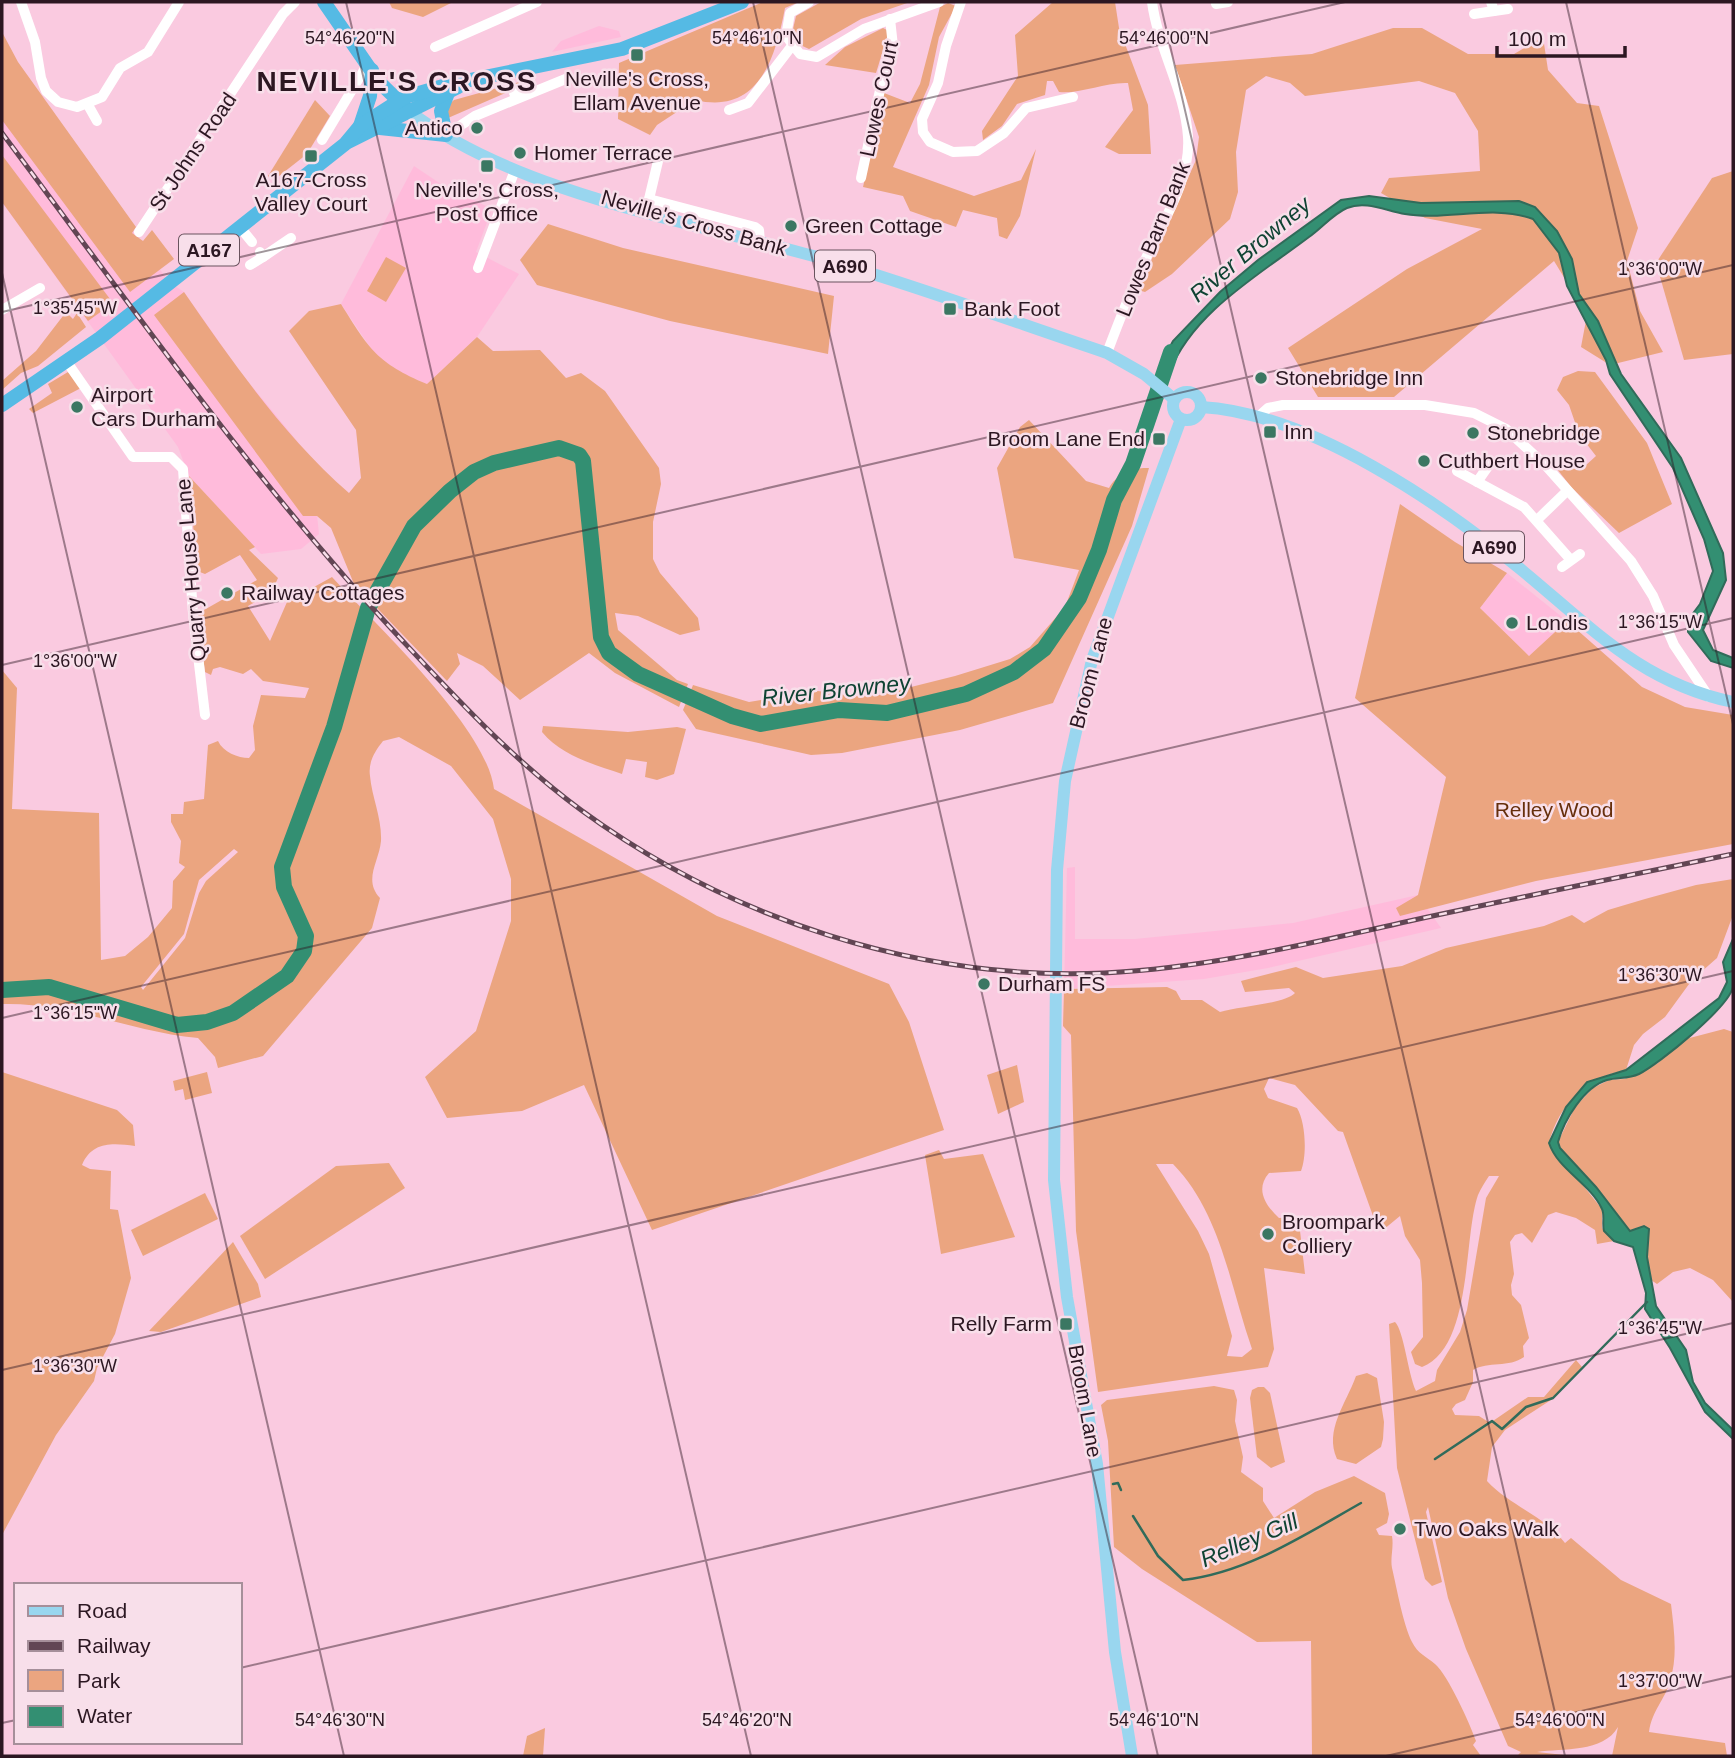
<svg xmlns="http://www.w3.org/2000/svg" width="1735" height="1758" font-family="Arial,sans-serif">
  <rect width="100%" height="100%" fill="#facae0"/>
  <g fill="#ffbbdb">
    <polygon points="599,26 619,31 621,37 552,52 561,41"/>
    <polygon points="2,50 169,282 184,292 241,373 311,458 319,534 301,549 261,554 189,476 178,447 2,202"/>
    <polygon points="414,166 441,184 492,209 476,252 519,274 477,337 427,384 397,372 378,359 341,304"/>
    <polygon points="1507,573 1567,621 1529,656 1480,608"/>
    <polygon points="1075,867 1075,939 1135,939 1293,923 1418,895 1441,928 1268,968 1204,979 1064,989 1067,868"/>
  </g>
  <g fill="#eba580" fill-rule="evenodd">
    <polygon points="389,2 453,2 423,17 392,8"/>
    <path d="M763 2H799L785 8C775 60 758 115 695 100L657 125 650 135 618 119 619 63Z"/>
    <polygon points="821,2 910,2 861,19 809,49 796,43 793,29 796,16"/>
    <path d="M1053 2H1115L1119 28 1148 105 1151 154H1119L1105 147 1133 110 1128 83C1104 82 1082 94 1059 92L1053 81H1047L1045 95 1017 104 1002 126 983 140 982 131 1018 76 1015 35Z"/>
    <polygon points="948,3 956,6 939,37 929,85 893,167 974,196 1021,180 1036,149 1020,216 1007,239 999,236 997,218 963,210 956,227 910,211 903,196 863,187 884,93 910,103 920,84 940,7"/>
    <polygon points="883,28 889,31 876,73 825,65 845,47"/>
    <polygon points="1393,28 1422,28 1468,54 1514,54 1543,37 1548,70 1577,103 1599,106 1638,228 1627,261 1640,311 1663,352 1610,365 1581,347 1587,315 1554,261 1394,397 1318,397 1288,348 1407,269 1482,229 1425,218 1381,193 1389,178 1480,171 1478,131 1455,93 1419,81 1305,96 1290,83 1266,76 1246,90 1236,152 1238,192 1230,219 1172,274 1145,292 1138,290 1196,160 1199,137 1175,65 1312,54"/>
    <polygon points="2,32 18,62 136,227 132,233 143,241 152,230 174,259 130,292 2,120"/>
    <polygon points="523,81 524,85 448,118 446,107 454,100"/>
    <polygon points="315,100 330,116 307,154 274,180 268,176"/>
    <polygon points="2,155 113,303 88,321 2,202"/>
    <polygon points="1733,171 1733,354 1684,360 1656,263 1712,178"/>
    <polygon points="548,224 623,248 834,296 828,354 670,321 537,285 520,260"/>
    <polygon points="386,257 406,268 386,302 367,291"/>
    <path d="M184 292C234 364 283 435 349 493L361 478 356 430 289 331 309 311 341 304C369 349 377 363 427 384L477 337 493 351 540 350 566 378 581 373 605 391 659 468 661 484 653 522V559L660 573 698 618 700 630 680 635 638 616 615 613 618 630 677 680 688 684 679 707 615 673 589 653 520 700 483 666 457 653 460 664 447 681 354 584 331 528 317 516H303L154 315Z"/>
    <polygon points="66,312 73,319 77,313 86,327 38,366 21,373 2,390 2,381 36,351"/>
    <polygon points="1578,371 1595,372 1647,443 1672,504 1619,533 1572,488 1557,469 1585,466 1596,456 1579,434 1569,405 1557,390 1563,377"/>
    <polygon points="68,372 81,388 33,413 29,409 52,393 48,384"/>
    <path d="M1029 420 1086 481 1109 488C1116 474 1135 467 1149 468L1132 526 1053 703 960 730 842 753 811 755 696 729 683 710 693 685 749 702 818 691 854 696 879 695 955 676 1010 659 1030 647 1065 607 1079 570 1014 558 997 468 1020 427Z"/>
    <path d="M189 476 255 547 249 550 278 578 271 593 248 606 270 641 287 602 332 577C375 624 487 728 494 789L717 916 889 984 909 1022 944 1130 652 1230 584 1085 522 1111 447 1118 425 1077 476 1031 511 921V879L493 819 451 766 399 737 383 741C375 751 368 762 370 776 372 798 382 818 381 841 379 862 363 880 380 898L372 928 263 1056 218 1068 215 1057 198 1038C131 1032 70 1002 2 1004V670L17 688 12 809 99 813 101 960 125 956 148 937 172 908 173 881 185 867 179 863 181 841 171 822V814H183L184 802 204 799 208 745 218 741C223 752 238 758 249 758L255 750 253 726 261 695 305 698 309 688 263 681 251 669 243 674 220 667 213 669 211 675 205 672 197 614 257 580 240 555 205 574 197 571ZM234 849 238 852 206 881 199 893 185 938 143 990 141 987 184 934 199 880Z"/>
    <polygon points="1400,504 1455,542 1507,573 1480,608 1529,656 1567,621 1642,687 1685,707 1733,715 1733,844 1536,881 1400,916 1396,908 1418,895 1446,777 1355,698"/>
    <path d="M543 726 628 732 677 727 686 729 674 774 657 780 645 777 647 762 626 759 622 774C593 764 562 756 542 732Z"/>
    <path d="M1733 879V915L1717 958 1692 980 1665 1017 1643 1034 1634 1045 1626 1070C1586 1078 1559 1104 1549 1143L1602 1209V1228L1614 1241 1597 1244 1595 1230 1576 1218 1556 1212 1548 1215 1532 1243 1522 1233 1515 1235 1510 1242 1514 1274 1511 1285 1512 1295 1521 1305 1529 1338 1523 1346 1524 1357C1509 1368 1488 1361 1473 1370V1382L1465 1400 1456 1404 1452 1409 1455 1415 1479 1416 1490 1423 1528 1397H1544L1576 1360 1582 1367 1554 1398 1505 1430 1492 1447 1487 1481C1510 1506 1544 1515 1565 1543L1571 1538 1621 1580 1671 1604C1674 1630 1678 1656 1670 1681 1665 1700 1652 1710 1649 1732L1725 1743 1727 1756H1612L1618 1727C1603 1753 1563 1748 1537 1752L1573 1756H1517L1521 1752 1508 1746 1466 1649 1448 1598 1428 1507 1426 1512 1442 1582 1432 1586 1425 1579 1397 1468 1389 1324 1395 1322C1404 1331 1408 1374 1416 1391L1435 1381 1437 1370 1460 1332 1467 1310 1486 1198 1499 1176H1489C1485 1182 1481 1188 1478 1195 1463 1238 1473 1347 1422 1367L1415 1364 1411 1352 1423 1337 1422 1283 1420 1260 1405 1236 1400 1216 1383 1230H1378L1343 1132 1338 1131 1295 1085 1269 1078 1264 1089 1268 1098 1297 1108C1306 1123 1307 1156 1301 1171L1269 1173C1255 1189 1265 1205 1279 1218L1294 1217 1299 1222 1305 1274 1264 1268 1274 1349 1268 1367 1098 1392 1076 1231 1071 1035 1063 1026 1064 989 1167 987 1176 991 1181 1000H1202L1220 1012C1239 1006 1285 1004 1295 993L1289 988 1245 992 1241 981 1296 967 1323 978 1402 966 1446 948 1544 926 1572 915 1584 923 1608 910 1645 899 1696 885ZM1156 1164H1173C1221 1213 1230 1286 1252 1349L1242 1357 1227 1356 1232 1336 1209 1254 1198 1231Z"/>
    <polygon points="1724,1029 1733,1032 1733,1302 1713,1280 1690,1268 1673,1272 1657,1284 1651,1280 1647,1257 1649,1229 1631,1232 1596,1187 1560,1148 1558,1142 1575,1107 1593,1088 1609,1080 1624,1079 1640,1073 1658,1063 1682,1040"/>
    <polygon points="1017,1065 1024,1102 998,1114 987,1075"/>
    <path d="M2 1072 117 1110 133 1125 135 1146C113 1143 92 1141 82 1165L90 1169 111 1171 110 1209 118 1210 131 1278 115 1334 97 1368 94 1381 56 1435 2 1535Z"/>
    <polygon points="207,1072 212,1093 185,1100 183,1089 175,1091 173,1081"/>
    <polygon points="939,1150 944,1159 983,1154 1015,1237 941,1254 925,1155"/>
    <polygon points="389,1163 405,1188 265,1279 240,1236 336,1166"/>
    <polygon points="205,1193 218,1219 143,1256 131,1230"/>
    <polygon points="233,1242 258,1284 261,1297 161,1332 149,1331"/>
    <path d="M1367 1373 1377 1378 1384 1422 1383 1439 1381 1447 1356 1464 1337 1459C1324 1430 1346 1404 1356 1376Z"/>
    <path d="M1214 1386 1234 1390 1237 1400 1235 1421 1243 1457 1241 1472 1263 1488V1501L1274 1518 1315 1492 1354 1476 1385 1493 1389 1514 1387 1523 1376 1529 1379 1535 1392 1536C1394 1547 1390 1558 1392 1568 1397 1589 1403 1624 1412 1642 1418 1654 1426 1656 1435 1664 1448 1675 1470 1724 1476 1741L1473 1745 1481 1756H1312L1311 1641 1257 1642 1142 1569 1114 1547 1108 1441 1101 1405 1107 1400Z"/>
    <polygon points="1258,1387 1264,1387 1270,1393 1285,1462 1271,1468 1257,1457 1250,1398 1252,1390"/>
    <polygon points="545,1728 543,1756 523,1756 527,1736"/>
  </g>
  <g fill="#338f72" stroke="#316b5a" stroke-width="2">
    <path d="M1369 196 1421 203 1519 201 1535 207 1557 231 1572 259 1579 294 1598 321 1621 374 1681 458 1723 553 1726 580 1703 630 1713 650 1733 658V668L1711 661 1688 632V620L1700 604 1713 571 1704 539 1673 468 1610 374 1606 360 1567 286 1559 253 1533 219C1493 204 1446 221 1405 214 1386 211 1366 200 1347 208 1333 214 1322 228 1309 237 1259 275 1193 312 1169 373L1159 367 1173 341 1220 292 1258 260 1341 200Z"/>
    <path d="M1733 939C1734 952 1735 974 1733 987 1728 1008 1659 1064 1639 1074 1628 1079 1618 1077 1607 1080 1584 1087 1564 1120 1558 1142L1560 1148 1596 1187 1630 1231 1644 1226 1649 1229 1647 1257 1656 1306 1686 1350 1693 1382 1705 1403 1733 1430V1439L1705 1412 1670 1348 1645 1309 1646 1293 1633 1247 1614 1241 1604 1231C1602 1224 1605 1215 1602 1209 1590 1183 1558 1170 1549 1143L1566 1107 1587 1082 1626 1070 1719 998 1727 982 1723 962Z"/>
  </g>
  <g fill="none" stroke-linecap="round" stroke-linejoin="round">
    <g stroke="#316b5a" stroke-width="2.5">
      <polyline points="1435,1459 1492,1421 1502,1429 1526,1407 1553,1398 1647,1302"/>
      <polyline points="1113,1484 1118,1483 1121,1490"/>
      <path d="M1133 1516 1158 1556 1183 1580C1247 1573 1306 1534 1361 1503"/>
    </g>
    <polyline stroke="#338f72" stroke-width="16" points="2,990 49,987 177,1025 207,1022 233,1013 287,976 304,951 306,936 284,887 282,867 334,727 368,608 414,526 450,491 474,472 494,463 559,448 579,455 583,461 601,637 609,653 638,674 732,716 761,724 839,710 887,713 966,694 1014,672 1044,649 1079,598 1099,550 1114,500 1133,464 1171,352"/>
    <g stroke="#fff" stroke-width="10">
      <polyline points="21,2 35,42 41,78 46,91 58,102 77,107 102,97 120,68 148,52 179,2"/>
      <polyline points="809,2 790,13 786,36 800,54 817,57 864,29 939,2"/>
      <polyline points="961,2 946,46 938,83 922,119 923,132 930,142 953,152 977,151 1004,133 1026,108 1073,97"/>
      <polyline points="1491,2 1494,11 1508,9"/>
      <polyline points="1216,4 1228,2"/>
      <polyline points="1474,14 1494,11"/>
      <polyline points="435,47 537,2"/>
      <polyline points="514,93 529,83 531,69"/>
      <polyline points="88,105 97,121"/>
      <polyline points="729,110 748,103 791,47"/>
      <polyline points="446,135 475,116 568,78"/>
      <polyline points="322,140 367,65"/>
      <polyline points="861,178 880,90 893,46 890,19"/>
      <polyline points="649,199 659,157"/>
      <polyline points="645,211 649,199 755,227 759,230 760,242"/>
      <polyline points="239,226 252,242"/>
      <polyline points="139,232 283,14 295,2"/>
      <polyline points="260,252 263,257 291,238"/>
      <polyline points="250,265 263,257"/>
      <polyline points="478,268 515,170"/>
      <polyline points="2,310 40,288"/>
      <path d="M1107 353C1119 321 1132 288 1146 258 1163 221 1191 179 1188 137 1185 90 1158 48 1152 2"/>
      <polyline points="67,362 133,457 171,457 183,469 193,613 205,715"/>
      <polyline points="1258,417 1268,408 1283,405 1425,405 1474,413 1506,429 1546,466 1631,561 1653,596 1674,645 1709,697"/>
      <polyline points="1457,471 1524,507 1570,559"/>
      <polyline points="1477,482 1489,465"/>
      <polyline points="1538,519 1567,491"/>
      <polyline points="1562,567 1580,554"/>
    </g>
    <g stroke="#99d6ef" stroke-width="12">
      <path d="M409 111C515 193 692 222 821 258 917 286 1012 321 1107 353L1144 374 1174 399"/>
      <circle cx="1187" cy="406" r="14"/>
      <path d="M1201 407C1310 413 1442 504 1524 572 1593 629 1642 683 1733 702"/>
      <polyline points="1132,1756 1115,1652 1097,1464 1067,1297 1054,1180 1057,870 1065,781 1092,660 1181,419"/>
    </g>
    <g stroke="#55bae4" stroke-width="14">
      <polyline points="324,2 379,82 409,111"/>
      <polyline points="360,126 370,96 372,70"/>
      <polyline points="380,128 446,135 441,111 448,93"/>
      <polyline points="348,142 458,87"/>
      <polyline points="2,405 100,338 345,144 360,126 405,97 450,84 622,49 742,2"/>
    </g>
    <g stroke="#624654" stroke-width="5">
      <path id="rail" d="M2 133C130 304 253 480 399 637 456 698 513 760 581 810 730 919 919 981 1104 973 1209 968 1311 943 1414 920 1520 897 1627 876 1733 854"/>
    </g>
    <use href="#rail" stroke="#f8dfea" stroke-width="2.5" stroke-dasharray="8" stroke-linecap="butt"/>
  </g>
  <path fill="none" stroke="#2c1722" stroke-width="2" stroke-opacity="0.45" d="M346 2 751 1756M753 2 1158 1756M1160 2 1565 1756M1566 2 1733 724M2 273 344 1756M2 312 1345 2M2 665 1733 265M2 1018 1733 618M2 1370 1733 971M240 1668 1733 1323M2 1723 16 1720M1386 1756 1733 1676"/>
  <g fill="#3b7762" stroke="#f8dfea" stroke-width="2.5">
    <rect x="630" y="48" width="14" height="14" rx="3.5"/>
    <circle cx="477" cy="128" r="7"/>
    <circle cx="520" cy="153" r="7"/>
    <rect x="304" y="149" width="14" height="14" rx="3.5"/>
    <rect x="480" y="159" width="14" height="14" rx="3.5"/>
    <circle cx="791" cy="226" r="7"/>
    <rect x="943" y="302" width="14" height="14" rx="3.5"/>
    <circle cx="1261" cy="378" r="7"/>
    <circle cx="77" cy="407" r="7"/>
    <rect x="1263" y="425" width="14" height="14" rx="3.5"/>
    <circle cx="1473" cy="433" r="7"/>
    <rect x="1152" y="432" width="14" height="14" rx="3.5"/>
    <circle cx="1424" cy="461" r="7"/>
    <circle cx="227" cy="593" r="7"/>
    <circle cx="1512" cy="623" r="7"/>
    <circle cx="984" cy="984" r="7"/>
    <circle cx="1268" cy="1234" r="7"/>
    <rect x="1059" y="1317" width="14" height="14" rx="3.5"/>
    <circle cx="1400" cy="1529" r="7"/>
  </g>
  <g text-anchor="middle" stroke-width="5" stroke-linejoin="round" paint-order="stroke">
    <g fill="#f8dfea" stroke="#69535e" stroke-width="2">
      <rect x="179" y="234.5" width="60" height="31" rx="5"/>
      <rect x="815" y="250.5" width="60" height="31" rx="5"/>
      <rect x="1464" y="531.5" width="60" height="31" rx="5"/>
    </g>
    <g font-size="19" font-weight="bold" fill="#2c1722">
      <text x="209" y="257">A167</text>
      <text x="845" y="273">A690</text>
      <text x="1494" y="554">A690</text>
    </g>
    <g font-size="21" fill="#2c1722" stroke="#f8dfea" text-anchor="start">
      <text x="637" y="86" text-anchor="middle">Neville's Cross,<tspan x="637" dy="24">Ellam Avenue</tspan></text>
      <text x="463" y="135" text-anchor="end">Antico</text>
      <text x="534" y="160">Homer Terrace</text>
      <text x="311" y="187" text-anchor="middle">A167-Cross<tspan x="311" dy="24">Valley Court</tspan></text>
      <text x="487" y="197" text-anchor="middle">Neville's Cross,<tspan x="487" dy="24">Post Office</tspan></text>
      <text x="805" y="233">Green Cottage</text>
      <text x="964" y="316">Bank Foot</text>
      <text x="1275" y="385">Stonebridge Inn</text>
      <text x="91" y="402">Airport<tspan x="91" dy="24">Cars Durham</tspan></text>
      <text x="1284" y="439">Inn</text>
      <text x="1487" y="440">Stonebridge</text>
      <text x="1145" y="446" text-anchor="end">Broom Lane End</text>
      <text x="1438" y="468">Cuthbert House</text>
      <text x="241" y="600">Railway Cottages</text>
      <text x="1526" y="630">Londis</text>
      <text x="998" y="991">Durham FS</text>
      <text x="1282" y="1229">Broompark<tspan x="1282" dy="24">Colliery</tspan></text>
      <text x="1052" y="1331" text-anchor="end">Relly Farm</text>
      <text x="1414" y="1536">Two Oaks Walk</text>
    </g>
    <g font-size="21" fill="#2c1722" stroke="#f8dfea">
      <text transform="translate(879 99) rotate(-78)" y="7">Lowes Court</text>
      <text transform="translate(193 152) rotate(-56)" y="7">St Johns Road</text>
      <text transform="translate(694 223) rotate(16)" y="7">Neville's Cross Bank</text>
      <text transform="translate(1153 239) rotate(-68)" y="7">Lowes Barn Bank</text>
      <text transform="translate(191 570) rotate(-95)" y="7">Quarry House Lane</text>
      <text transform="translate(1091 673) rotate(-75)" y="7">Broom Lane</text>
      <text transform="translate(1085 1401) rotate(80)" y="7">Broom Lane</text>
    </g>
    <g font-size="21" fill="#662f0c" stroke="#f8dfea">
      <text x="1554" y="817">Relley Wood</text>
    </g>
    <g font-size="23" font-style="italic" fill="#0f4333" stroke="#f8dfea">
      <text transform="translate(1250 249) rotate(-40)" y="8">River Browney</text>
      <text transform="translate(836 690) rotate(-6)" y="8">River Browney</text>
      <text transform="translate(1249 1540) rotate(-23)" y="8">Relley Gill</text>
    </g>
    <g font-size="28" font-weight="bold" letter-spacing="2" fill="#2c1722" stroke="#f8dfea">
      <text x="397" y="91">NEVILLE'S CROSS</text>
    </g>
  </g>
  <g font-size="18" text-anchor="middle" fill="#2c1722" stroke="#f8dfea" stroke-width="5" stroke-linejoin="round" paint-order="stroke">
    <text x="350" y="44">54°46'20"N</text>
    <text x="757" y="44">54°46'10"N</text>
    <text x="1164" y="44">54°46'00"N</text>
    <text x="1660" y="275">1°36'00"W</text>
    <text x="75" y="314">1°35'45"W</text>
    <text x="1660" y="628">1°36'15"W</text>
    <text x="75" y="667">1°36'00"W</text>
    <text x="1660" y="981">1°36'30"W</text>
    <text x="75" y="1019">1°36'15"W</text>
    <text x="1660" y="1334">1°36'45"W</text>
    <text x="75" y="1372">1°36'30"W</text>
    <text x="1660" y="1687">1°37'00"W</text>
    <text x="340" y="1726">54°46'30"N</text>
    <text x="747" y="1726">54°46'20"N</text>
    <text x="1154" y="1726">54°46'10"N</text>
    <text x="1560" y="1726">54°46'00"N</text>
  </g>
  <rect width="1735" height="1758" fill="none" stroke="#2c1722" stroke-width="7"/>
  <rect x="14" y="1583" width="228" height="161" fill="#f8dfea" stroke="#a68f9a" stroke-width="2"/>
  <rect x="28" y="1606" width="35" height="10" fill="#99d6ef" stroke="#a68f9a" stroke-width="2"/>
  <text x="77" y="1618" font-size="21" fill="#2c1722">Road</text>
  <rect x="28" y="1641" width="35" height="10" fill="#624654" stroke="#a68f9a" stroke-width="2"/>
  <text x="77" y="1653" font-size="21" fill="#2c1722">Railway</text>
  <rect x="28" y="1670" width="35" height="21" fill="#eba580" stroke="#a68f9a" stroke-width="2"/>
  <text x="77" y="1688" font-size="21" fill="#2c1722">Park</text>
  <rect x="28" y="1706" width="35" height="21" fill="#338f72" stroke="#a68f9a" stroke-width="2"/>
  <text x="77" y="1723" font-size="21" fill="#2c1722">Water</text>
  <path d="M1497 46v10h128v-10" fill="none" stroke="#2c1722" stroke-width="3.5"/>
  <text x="1508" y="46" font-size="21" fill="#2c1722" stroke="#f8dfea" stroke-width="5" paint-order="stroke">100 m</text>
</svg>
